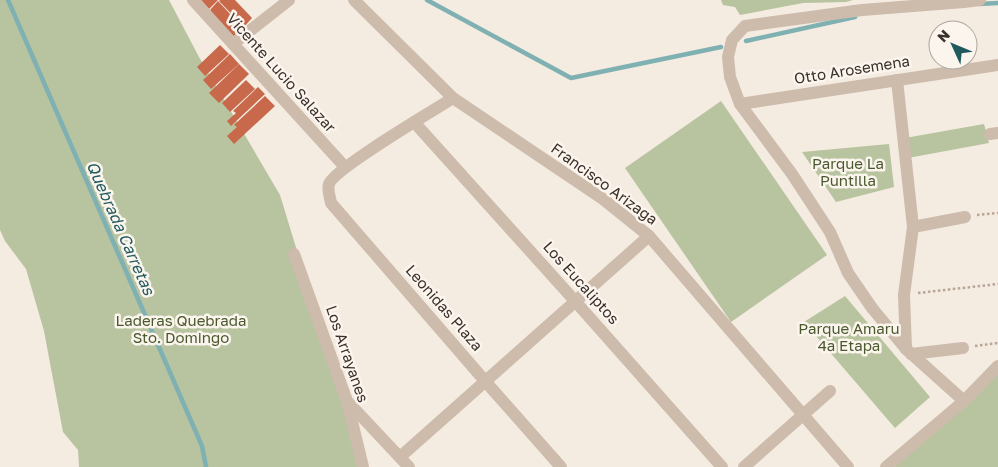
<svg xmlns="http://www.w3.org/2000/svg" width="998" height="467" font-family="'Golos Text',sans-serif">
  <rect width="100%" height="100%" fill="#f4ebe1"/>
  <g fill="#b8c4a0">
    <polygon points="0,0 169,0 199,57 280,195 363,467 79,467 78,450 63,432 44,331 26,269 5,241 0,230"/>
    <polygon points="721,0 853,0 846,2 803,3 740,15 735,7 723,5"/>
    <polygon points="721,101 827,255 731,322 625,168"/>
    <polygon points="984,124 989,143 908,158 905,138"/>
    <polygon points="889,144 894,187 836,202 802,152"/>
    <polygon points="845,296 930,397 895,428 804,322"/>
    <polygon points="998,366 998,467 896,467 891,463"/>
  </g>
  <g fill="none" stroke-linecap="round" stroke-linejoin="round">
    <g stroke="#7fb0b2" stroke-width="4.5">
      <polyline points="8,0 202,446 206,467"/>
      <polyline points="427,0 571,78 721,47"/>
      <polyline points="979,4 998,3"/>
      <polyline points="746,41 855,17"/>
    </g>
  </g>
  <g fill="#c8694b">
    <polygon points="201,0 218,0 209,9"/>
    <polygon points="220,0 235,0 252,18 244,27 219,1"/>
    <polygon points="218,1 243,28 232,38 210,10"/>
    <polygon points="220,45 229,54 205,76 197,67"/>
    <polygon points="230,54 239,64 211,89 203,80"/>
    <polygon points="239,64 249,74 219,103 209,93"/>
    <polygon points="246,80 255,89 230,112 222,103"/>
    <polygon points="258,87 265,94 231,126 227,121 236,113 233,111"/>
    <polygon points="265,96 275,106 234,144 227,136 237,127 234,125"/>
  </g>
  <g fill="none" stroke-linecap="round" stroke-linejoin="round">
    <g stroke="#b9a596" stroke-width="2.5" stroke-dasharray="2.5 2.5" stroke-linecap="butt">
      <polyline points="977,215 998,213"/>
      <polyline points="918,293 998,284"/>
      <polyline points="975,346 998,343"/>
    </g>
    <g stroke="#cdbbac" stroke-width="12">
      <polyline points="193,0 345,167"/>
      <polyline points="354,0 453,98 603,199 649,236 848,467"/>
      <polyline points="233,44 289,0"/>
      <polyline points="897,80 913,227 904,295 906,349"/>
      <path d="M453 98C433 111 335 168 329 184 327 190 330 196 331 203L485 381 561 467"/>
      <polyline points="740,104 998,65"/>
      <polyline points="414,122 575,301 722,467"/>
      <polyline points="990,134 998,133"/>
      <polyline points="913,227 965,217"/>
      <polyline points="294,254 347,401 363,467"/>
      <polyline points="911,354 963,348"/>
      <polyline points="347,401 409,467"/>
      <polyline points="964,401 906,349 872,308 848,273 830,232 792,174 740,104 730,77 728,57 732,40 745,26 862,10 964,2 980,0"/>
      <polyline points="400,457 649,236"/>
      <polyline points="744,467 830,391"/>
      <polyline points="886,467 964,401 998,366"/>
    </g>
  </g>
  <g text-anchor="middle" stroke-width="5" stroke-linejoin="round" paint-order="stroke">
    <g font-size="15" fill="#3b302b" stroke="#fbf5ee">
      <text transform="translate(852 70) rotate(-9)" y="5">Otto Arosemena</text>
      <text transform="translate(281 73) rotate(48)" y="5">Vicente Lucio Salazar</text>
      <text transform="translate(604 184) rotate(36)" y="5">Francisco Arizaga</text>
      <text transform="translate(581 283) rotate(48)" y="5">Los Eucaliptos</text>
      <text transform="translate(444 308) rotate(49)" y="5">Leonidas Plaza</text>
      <text transform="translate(347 354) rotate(71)" y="5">Los Arrayanes</text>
    </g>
    <g font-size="15" fill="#4a5a2e" stroke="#fbf5ee">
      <text x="848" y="169">Parque La<tspan x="848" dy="17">Puntilla</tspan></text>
      <text x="181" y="326">Laderas Quebrada<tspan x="181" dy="17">Sto. Domingo</tspan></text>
      <text x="849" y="334">Parque Amaru<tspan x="849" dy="17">4ª Etapa</tspan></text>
    </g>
    <g font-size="16" font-style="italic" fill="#1f5a5e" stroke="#fbf5ee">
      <text transform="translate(121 228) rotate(66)" y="6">Quebrada Carretas</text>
    </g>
  </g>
  <g transform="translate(953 45) rotate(314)"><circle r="24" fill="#fbf5ee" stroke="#aea6a0"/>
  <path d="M0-4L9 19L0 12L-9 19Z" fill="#1f5a5e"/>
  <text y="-8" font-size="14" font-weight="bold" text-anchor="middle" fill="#3b302b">N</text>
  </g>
</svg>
